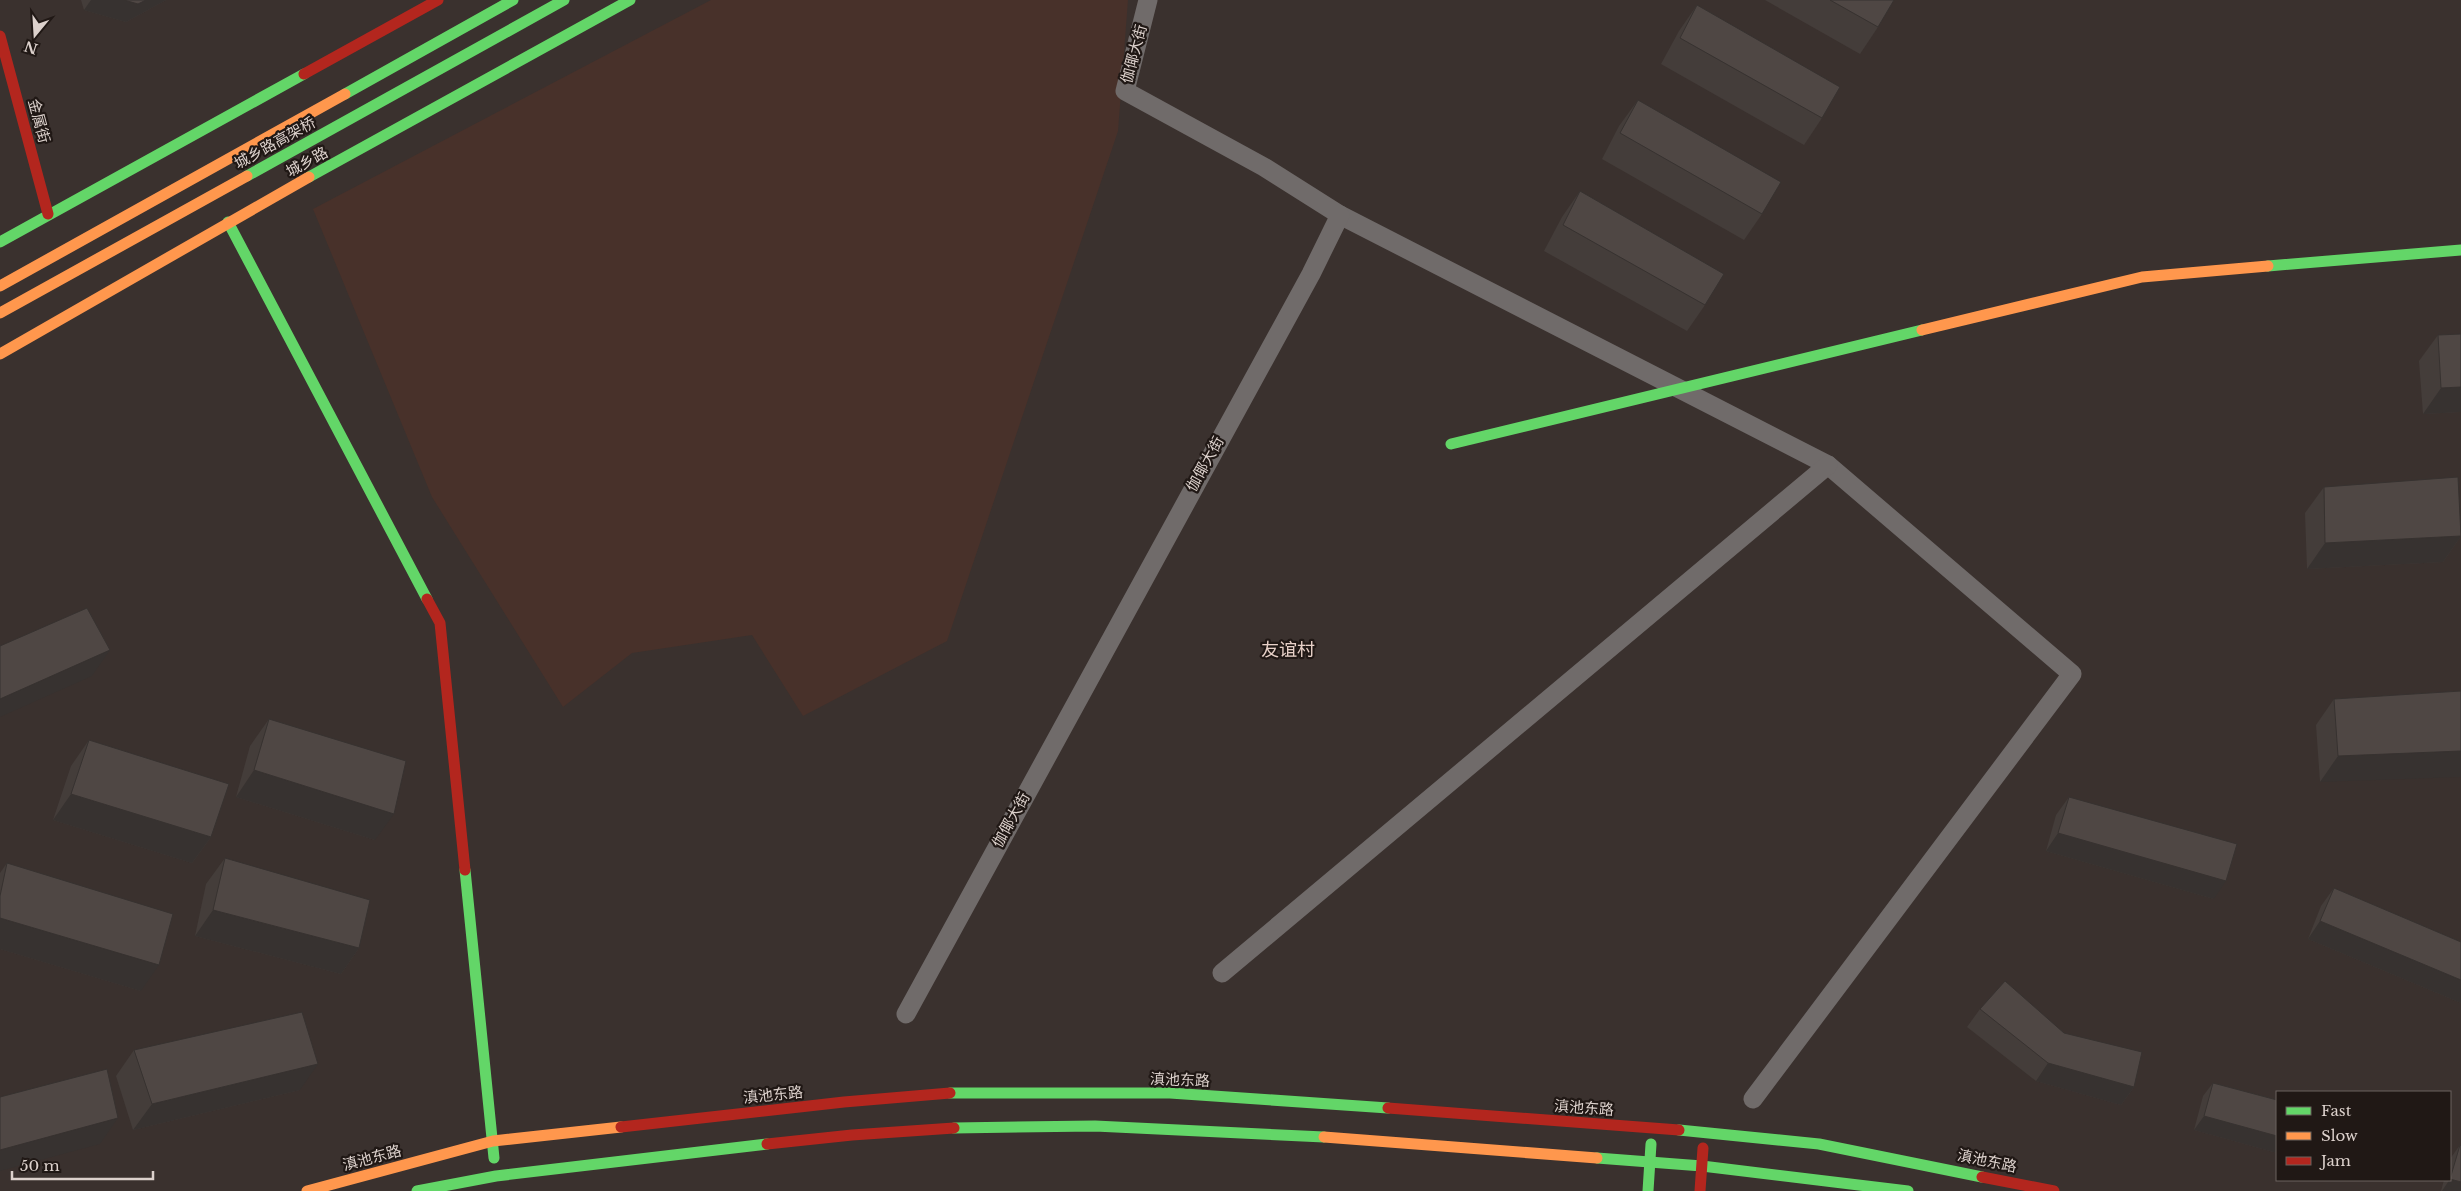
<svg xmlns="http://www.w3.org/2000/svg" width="2461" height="1191" font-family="'Libre Baskerville','Noto Sans SC',serif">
  <rect width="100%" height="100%" fill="#3a312e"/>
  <polygon fill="#48312a" points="711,0 1128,0 1118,131 947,641 803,716 752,635 632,653 563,707 432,497 313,209"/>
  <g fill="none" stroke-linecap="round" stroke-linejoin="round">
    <g stroke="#706b6a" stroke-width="19">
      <polyline points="1340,215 1828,465 2072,674 1753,1099"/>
      <polyline points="1222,973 1828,465"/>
      <polyline points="906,1014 1311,274 1340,215 1264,167 1125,91 1148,0"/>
    </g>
    <g stroke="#63d668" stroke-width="11">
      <polyline points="345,94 513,0"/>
      <polyline points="247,176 564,0"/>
      <polyline points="309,177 630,0"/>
      <polyline points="228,222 427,599"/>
      <polyline points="0,242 304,74"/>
      <polyline points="2268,266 2461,250"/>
      <polyline points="1451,444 1922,330"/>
      <polyline points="465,870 494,1158"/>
      <polyline points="950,1093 1170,1093 1388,1108"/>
      <polyline points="954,1128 1095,1126 1324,1137"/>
      <polyline points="1679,1130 1819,1144 1982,1177"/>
      <polyline points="1597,1158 1702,1166 1908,1191"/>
      <polyline points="417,1191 496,1176 767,1144"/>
      <polyline points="1648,1191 1651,1144"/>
    </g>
    <g stroke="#ff974d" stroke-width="11">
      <polyline points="0,286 345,94"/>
      <polyline points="0,313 247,176"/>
      <polyline points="1922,330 2142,277 2268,266"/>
      <polyline points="0,354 309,177"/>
      <polyline points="1324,1137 1597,1158"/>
      <polyline points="307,1191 493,1141 621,1127"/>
    </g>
    <g stroke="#b3261e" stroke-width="11">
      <polyline points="0,36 48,214"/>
      <polyline points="304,74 438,0"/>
      <polyline points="427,599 440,623 465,870"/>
      <polyline points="1388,1108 1679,1130"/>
      <polyline points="621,1127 844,1102 950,1093"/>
      <polyline points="767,1144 852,1135 954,1128"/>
      <polyline points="1982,1177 2054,1191"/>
      <polyline points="1700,1191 1703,1148"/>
    </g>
  </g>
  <g fill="#443d3a">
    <polygon points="81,0 166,0 126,22 84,10"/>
    <polygon points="1765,0 1894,0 1878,27 1860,54"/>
    <polygon points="1697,5 1822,118 1804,145 1661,64 1679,31"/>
    <polygon points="1638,100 1762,214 1744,240 1602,159 1619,126"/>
    <polygon points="1580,191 1705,305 1687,331 1544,251 1562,217"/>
    <polygon points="2438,335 2461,412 2423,414 2419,361"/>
    <polygon points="2324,487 2461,536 2443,562 2307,569 2305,513"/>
    <polygon points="2461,691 2320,782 2316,725 2334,699"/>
    <polygon points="269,719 375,840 236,797 250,746"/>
    <polygon points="89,740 211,837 192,863 53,820 71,766"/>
    <polygon points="2069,797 2214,899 2046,851 2056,815"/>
    <polygon points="225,858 359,948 341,974 195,936 206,884"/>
    <polygon points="7,863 141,991 0,949 0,873"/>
    <polygon points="2334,888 2461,942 2461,1003 2308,939 2321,906"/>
    <polygon points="1980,1009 2064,1033 2134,1087 2121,1105 2036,1081 1967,1027"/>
    <polygon points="134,1050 300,1090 133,1130 116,1076"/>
    <polygon points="2213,1083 2277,1100 2277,1153 2194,1130 2203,1096"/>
    <polygon points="2460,1145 2461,1191 2441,1191 2444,1180 2450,1180 2450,1159"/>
  </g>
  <g fill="#373230">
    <polygon points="91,0 166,0 126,22 84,10"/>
    <polygon points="2461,387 2461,412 2423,414 2441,388"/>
    <polygon points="2461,536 2443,562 2307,569 2325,543"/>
    <polygon points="110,650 92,676 0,717 0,699"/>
    <polygon points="2461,751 2461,777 2320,782 2338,756"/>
    <polygon points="254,770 394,814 375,840 236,797"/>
    <polygon points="71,794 211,837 192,863 53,820"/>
    <polygon points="2058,833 2226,881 2214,899 2046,851"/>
    <polygon points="213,910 359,948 341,974 195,936"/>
    <polygon points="0,918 159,965 141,991 0,949"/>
    <polygon points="2320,921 2461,980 2461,1003 2308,939"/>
    <polygon points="2048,1063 2134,1087 2121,1105 2036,1081"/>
    <polygon points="318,1064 300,1090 133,1130 152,1104"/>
    <polygon points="2204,1116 2277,1136 2277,1153 2194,1130"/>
    <polygon points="118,1118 100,1144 0,1171 0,1150"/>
    <polygon points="2450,1179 2461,1182 2461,1191 2442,1191"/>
  </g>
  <g fill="#4f4744" stroke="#373230">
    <polygon points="124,0 146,0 138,4"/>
    <polygon points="1830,0 1894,0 1878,27"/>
    <polygon points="1697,5 1840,87 1822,118 1680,38"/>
    <polygon points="1638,100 1781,182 1762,214 1620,133"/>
    <polygon points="1580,191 1724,274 1705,305 1563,225"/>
    <polygon points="2461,334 2461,387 2441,388 2438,335"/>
    <polygon points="2458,477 2461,536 2325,543 2324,487"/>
    <polygon points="87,608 110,650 0,699 0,646"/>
    <polygon points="2461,691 2461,751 2338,756 2334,699"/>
    <polygon points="269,719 406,761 394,814 254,770"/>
    <polygon points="89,740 229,784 211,837 71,794"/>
    <polygon points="2069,797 2237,844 2226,881 2058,833"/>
    <polygon points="225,858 370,900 359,948 213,910"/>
    <polygon points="7,863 173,914 159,965 0,918 0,896"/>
    <polygon points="2334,888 2461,942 2461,980 2320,921"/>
    <polygon points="2005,981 2064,1033 2142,1052 2134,1087 2048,1063 1980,1009"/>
    <polygon points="302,1012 318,1064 152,1104 134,1050"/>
    <polygon points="107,1069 118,1118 0,1150 0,1097"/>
    <polygon points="2213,1083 2277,1100 2277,1136 2204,1116"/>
    <polygon points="2460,1145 2461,1146 2461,1182 2450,1179"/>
  </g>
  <g text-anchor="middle" stroke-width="4.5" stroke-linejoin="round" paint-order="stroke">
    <g font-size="15" fill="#dcd1cc" stroke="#201815">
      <text transform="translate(1134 54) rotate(-75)" y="5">伽倻大街</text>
      <text transform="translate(39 121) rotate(75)" y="5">金属街</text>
      <text transform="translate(275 143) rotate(-29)" y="5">城乡路高架桥</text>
      <text transform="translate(307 162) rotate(-29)" y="5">城乡路</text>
      <text transform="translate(1205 464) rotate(-61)" y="5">伽倻大街</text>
      <text transform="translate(1011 820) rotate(-61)" y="5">伽倻大街</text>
      <text transform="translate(1180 1080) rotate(2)" y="5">滇池东路</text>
      <text transform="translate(773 1095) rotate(-6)" y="5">滇池东路</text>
      <text transform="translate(1584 1108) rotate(4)" y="5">滇池东路</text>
      <text transform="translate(372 1158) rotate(-15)" y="5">滇池东路</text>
      <text transform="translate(1987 1161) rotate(12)" y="5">滇池东路</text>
    </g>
    <g font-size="18" fill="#e7d0c7" stroke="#201815">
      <text x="1288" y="656">友谊村</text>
    </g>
  </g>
  <rect x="2276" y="1091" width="175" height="90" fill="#201815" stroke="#6b625e"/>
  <rect x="2286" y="1107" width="25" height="8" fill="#63d668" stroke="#6b625e"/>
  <text x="2321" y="1116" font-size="15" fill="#dcd1cc">Fast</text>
  <rect x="2286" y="1132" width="25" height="8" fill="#ff974d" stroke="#6b625e"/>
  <text x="2321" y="1141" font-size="15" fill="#dcd1cc">Slow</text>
  <rect x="2286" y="1157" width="25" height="8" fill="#b3261e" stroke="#6b625e"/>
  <text x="2321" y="1166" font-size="15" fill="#dcd1cc">Jam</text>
  <g transform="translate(35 35) rotate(198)" stroke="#201815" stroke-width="4" paint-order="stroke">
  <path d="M0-4L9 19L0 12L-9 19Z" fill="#dcd1cc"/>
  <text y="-8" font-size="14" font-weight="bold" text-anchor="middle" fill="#dcd1cc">N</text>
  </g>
  <path d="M12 1171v8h141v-8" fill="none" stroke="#dcd1cc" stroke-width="2.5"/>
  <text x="20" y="1171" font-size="15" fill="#dcd1cc" stroke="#201815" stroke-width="4" paint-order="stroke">50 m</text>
</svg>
